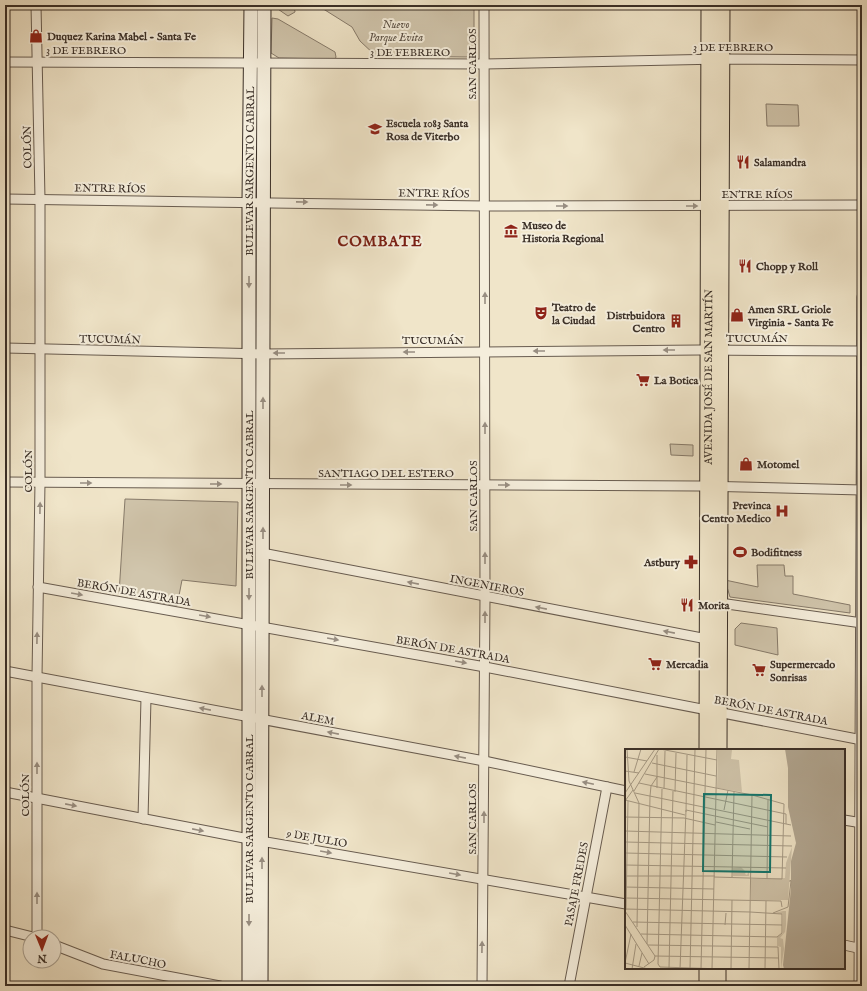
<svg xmlns="http://www.w3.org/2000/svg" width="867" height="991" font-family="'IM FELL English',serif">
  <rect width="100%" height="100%" fill="#f0e5c9"/>
  <filter id="stains"><feTurbulence type="fractalNoise" baseFrequency=".005" numOctaves="4"/><feColorMatrix values="0 0 0 0 .2 0 0 0 0 .09 0 0 0 0 .02 0 0 0 .5 -.17"/></filter>
  <radialGradient id="worn" r=".72"><stop offset=".6" stop-color="#630" stop-opacity="0"/><stop offset="1" stop-color="#630" stop-opacity=".3"/></radialGradient>
  <g fill="#d1c6ad" stroke="#867a6a">
    <polygon points="272,5 294,5 295,12 288,16"/>
    <polygon points="317,5 474,5 474,48 470,57 376,56 360,41 352,27"/>
    <polygon points="272,18 278,19 335,52 336,57 335,59 279,58 271,53"/>
    <polygon points="766,104 798,105 799,126 767,126"/>
    <polygon points="670,444 693,445 693,456 671,455"/>
    <polygon points="125,499 238,502 236,586 182,580 177,606 119,594"/>
    <polygon points="757,565 784,565 785,576 793,576 793,594 850,605 850,613 730,597 725,580 758,587"/>
    <polygon points="741,623 777,628 778,655 735,645 735,629"/>
  </g>
  <g fill="none" stroke-linecap="round" stroke-linejoin="round">
    <g stroke="#685c50" stroke-width="11">
      <g id="street">
        <polyline points="36,5 40,199 40,482 37,677 37,937"/>
        <polyline points="5,62 484,64 721,59 862,60"/>
        <polyline points="5,199 485,206 862,205"/>
        <polyline points="5,348 263,354 700,350 862,351"/>
        <polyline points="5,482 699,486 862,490"/>
        <polyline points="262,553 707,639"/>
        <polyline points="38,587 485,667 862,740"/>
        <polyline points="720,603 862,623"/>
        <polyline points="5,671 484,761 626,791"/>
        <polyline points="5,792 249,839 626,904"/>
        <polyline points="143,819 146,698"/>
        <polyline points="844,820 862,823"/>
        <polyline points="5,930 33,937"/>
        <polyline points="54,945 103,964 220,986"/>
        <polyline points="844,945 862,949"/>
        <polyline points="482,986 485,597 484,5"/>
        <polyline points="569,986 607,787"/>
        <polyline points="859,986 862,297"/>
      </g>
    </g>
    <g stroke="#3a2f27" stroke-width="15">
      <g id="secondary">
        <path id="s1" d="M249 986V201L251 5"/>
        <polyline points="261,986 264,5"/>
      </g>
    </g>
    <g stroke="#3a2f27" stroke-width="17">
      <g id="primary">
        <path id="s2" d="M707 750 709 5"/>
        <polyline points="719,750 722,5"/>
        <polyline points="707,986 707,968"/>
        <polyline points="718,986 718,968"/>
      </g>
    </g>
    <use href="#street" stroke="#f5eedc" stroke-width="9"/>
    <use href="#secondary" stroke="#f5eedc" stroke-width="13"/>
    <use href="#primary" stroke="#f0e5c9" stroke-width="15"/>
  </g>
  <defs><path id="oneway-solid" d="M-6-.8H1V-3.2L6.5 0L1 3.2V.8H-6Z"/></defs>
  <g fill="#988e82">
    <use href="#oneway-solid" transform="translate(302 202) rotate(1)"/>
    <use href="#oneway-solid" transform="translate(432 205) rotate(1)"/>
    <use href="#oneway-solid" transform="translate(562 206)"/>
    <use href="#oneway-solid" transform="translate(692 206)"/>
    <use href="#oneway-solid" transform="translate(249 282) rotate(90)"/>
    <use href="#oneway-solid" transform="translate(485 298) rotate(-90)"/>
    <use href="#oneway-solid" transform="translate(669 350) rotate(180)"/>
    <use href="#oneway-solid" transform="translate(539 351) rotate(180)"/>
    <use href="#oneway-solid" transform="translate(409 352) rotate(180)"/>
    <use href="#oneway-solid" transform="translate(279 353) rotate(180)"/>
    <use href="#oneway-solid" transform="translate(263 403) rotate(-90)"/>
    <use href="#oneway-solid" transform="translate(485 428) rotate(-90)"/>
    <use href="#oneway-solid" transform="translate(86 483)"/>
    <use href="#oneway-solid" transform="translate(216 484)"/>
    <use href="#oneway-solid" transform="translate(346 485)"/>
    <use href="#oneway-solid" transform="translate(504 485)"/>
    <use href="#oneway-solid" transform="translate(40 508) rotate(-89)"/>
    <use href="#oneway-solid" transform="translate(263 533) rotate(-90)"/>
    <use href="#oneway-solid" transform="translate(485 558) rotate(-90)"/>
    <use href="#oneway-solid" transform="translate(413 583) rotate(-169)"/>
    <use href="#oneway-solid" transform="translate(77 594) rotate(10)"/>
    <use href="#oneway-solid" transform="translate(249 594) rotate(90)"/>
    <use href="#oneway-solid" transform="translate(541 608) rotate(-169)"/>
    <use href="#oneway-solid" transform="translate(205 616) rotate(10)"/>
    <use href="#oneway-solid" transform="translate(485 617) rotate(-90)"/>
    <use href="#oneway-solid" transform="translate(669 632) rotate(-169)"/>
    <use href="#oneway-solid" transform="translate(37 638) rotate(-89)"/>
    <use href="#oneway-solid" transform="translate(333 639) rotate(10)"/>
    <use href="#oneway-solid" transform="translate(461 662) rotate(10)"/>
    <use href="#oneway-solid" transform="translate(262 691) rotate(-90)"/>
    <use href="#oneway-solid" transform="translate(205 709) rotate(-169)"/>
    <use href="#oneway-solid" transform="translate(333 733) rotate(-169)"/>
    <use href="#oneway-solid" transform="translate(460 757) rotate(-169)"/>
    <use href="#oneway-solid" transform="translate(37 768) rotate(-90)"/>
    <use href="#oneway-solid" transform="translate(588 783) rotate(-168)"/>
    <use href="#oneway-solid" transform="translate(71 805) rotate(11)"/>
    <use href="#oneway-solid" transform="translate(484 817) rotate(-90)"/>
    <use href="#oneway-solid" transform="translate(198 830) rotate(11)"/>
    <use href="#oneway-solid" transform="translate(326 852) rotate(10)"/>
    <use href="#oneway-solid" transform="translate(262 863) rotate(-90)"/>
    <use href="#oneway-solid" transform="translate(455 874) rotate(10)"/>
    <use href="#oneway-solid" transform="translate(37 898) rotate(-90)"/>
    <use href="#oneway-solid" transform="translate(249 920) rotate(90)"/>
    <use href="#oneway-solid" transform="translate(482 947) rotate(-89)"/>
  </g>
  <defs>
    <g id="shop-bare" transform="scale(1.08)"><path d="M-5-2.5h2.3a2.7 3.5 0 0 1 5.4 0H5L5.5 6h-11ZM-1.5-2.5h3a1.5 2.3 0 0 0-3 0Z" fill="#8f2418" stroke="#f5eedc" stroke-width="2.5" paint-order="stroke"/></g>
    <g id="school-bare" transform="scale(1.08)"><path d="M0-5L7-2L0 1L-7-2ZM-4 1L0 2.5L4 1V4Q0 6-4 4Z" fill="#8f2418" stroke="#f5eedc" stroke-width="2.5" paint-order="stroke"/></g>
    <g id="restaurant-bare" transform="scale(1.08)"><path d="M-5-6h1v4h1v-4h1v4h1v-4h1v5L-1.5 .5V6h-2V.5L-5-1ZM5-6V6H3V1.5H1.5Q1.5-4 5-6Z" fill="#8f2418" stroke="#f5eedc" stroke-width="2.5" paint-order="stroke"/></g>
    <g id="museum-bare" transform="scale(1.08)"><path d="M0-6L6-3V-2H-6V-3ZM-5-1h2V3h-2ZM-1-1h2V3h-2ZM3-1h2V3H3ZM-6 4H6V6H-6Z" fill="#8f2418" stroke="#f5eedc" stroke-width="2.5" paint-order="stroke"/></g>
    <g id="theatre-bare" transform="scale(1.08)"><path d="M-5-5.5Q0-4 5-5.5V0Q5 5 0 6Q-5 5-5 0ZM-3.3-2.5H-1v1.5H-3.3ZM1-2.5H3.3v1.5H1ZM-2.8 1Q0 5.5 2.8 1Z" fill="#8f2418" stroke="#f5eedc" stroke-width="2.5" paint-order="stroke"/></g>
    <g id="building-bare" transform="scale(1.08)"><path d="M-4-6H4V6H1V3H-1V6H-4ZM-2.5-4.3h1.7v1.8h-1.7ZM.8-4.3h1.7v1.8H.8ZM-2.5-1h1.7V.8h-1.7ZM.8-1h1.7V.8H.8Z" fill="#8f2418" stroke="#f5eedc" stroke-width="2.5" paint-order="stroke"/></g>
    <g id="supermarket-bare" transform="scale(1.08)"><path d="M-6-5.5h2.5l.6 2H6L4.5 2H-2.5L-4.4-4H-6ZM-1.5 3.2a1.3 1.3 0 1 0 .1 0ZM3 3.2a1.3 1.3 0 1 0 .1 0Z" fill="#8f2418" stroke="#f5eedc" stroke-width="2.5" paint-order="stroke"/></g>
    <g id="hospital-bare" transform="scale(1.08)"><path d="M-5-5h3v3.5h4V-5h3V5h-3V1.5h-4V5h-3Z" fill="#8f2418" stroke="#f5eedc" stroke-width="2.5" paint-order="stroke"/></g>
    <g id="stadium-bare" transform="scale(1.08)"><path d="M0-5a6.5 5 0 1 0 0 10a6.5 5 0 1 0 0-10ZM-3.5-1.8h7v3.6h-7Z" fill="#8f2418" stroke="#f5eedc" stroke-width="2.5" paint-order="stroke"/></g>
    <g id="pharmacy-bare" transform="scale(1.08)"><path d="M-2-6h4v4h4v4h-4v4h-4v-4h-4v-4h4Z" fill="#8f2418" stroke="#f5eedc" stroke-width="2.5" paint-order="stroke"/></g>
  </defs>
  <g fill-rule="evenodd">
    <use href="#shop-bare" x="36" y="36"/>
    <use href="#school-bare" x="375" y="129"/>
    <use href="#restaurant-bare" x="743" y="162"/>
    <use href="#museum-bare" x="511" y="231"/>
    <use href="#restaurant-bare" x="745" y="266"/>
    <use href="#theatre-bare" x="541" y="313"/>
    <use href="#shop-bare" x="737" y="315"/>
    <use href="#building-bare" x="676" y="321"/>
    <use href="#supermarket-bare" x="643" y="380"/>
    <use href="#shop-bare" x="746" y="464"/>
    <use href="#hospital-bare" x="782" y="511"/>
    <use href="#stadium-bare" x="740" y="552"/>
    <use href="#pharmacy-bare" x="691" y="562"/>
    <use href="#restaurant-bare" x="687" y="605"/>
    <use href="#supermarket-bare" x="655" y="664"/>
    <use href="#supermarket-bare" x="759" y="670"/>
  </g>
  <g text-anchor="middle" stroke-width="4" stroke-linejoin="round" paint-order="stroke">
    <g font-size="11" font-style="italic" fill="#584d42" stroke="#f5eedc">
      <text x="396" y="28">Nuevo<tspan x="396" dy="13">Parque Evita</tspan></text>
    </g>
    <g font-size="11" font-weight="bold" fill="#3a2f27" stroke="#f5eedc" text-anchor="start">
      <text x="47" y="40">Duquez Karina Mabel - Santa Fe</text>
      <text x="386" y="127">Escuela 1083 Santa<tspan x="386" dy="13">Rosa de Viterbo</tspan></text>
      <text x="754" y="166">Salamandra</text>
      <text x="522" y="229">Museo de<tspan x="522" dy="13">Historia Regional</tspan></text>
      <text x="756" y="270">Chopp y Roll</text>
      <text x="552" y="311">Teatro de<tspan x="552" dy="13">la Ciudad</tspan></text>
      <text x="748" y="313">Amen SRL Griole<tspan x="748" dy="13">Virginia - Santa Fe</tspan></text>
      <text x="665" y="319" text-anchor="end">Distrbuidora<tspan x="665" dy="13">Centro</tspan></text>
      <text x="654" y="384">La Botica</text>
      <text x="757" y="468">Motomel</text>
      <text x="771" y="509" text-anchor="end">Previnca<tspan x="771" dy="13">Centro Medico</tspan></text>
      <text x="751" y="556">Bodifitness</text>
      <text x="680" y="566" text-anchor="end">Astbury</text>
      <text x="698" y="609">Morita</text>
      <text x="666" y="668">Mercadia</text>
      <text x="770" y="668">Supermercado<tspan x="770" dy="13">Sonrisas</tspan></text>
    </g>
    <g font-size="11" fill="#3a2f27" stroke="#f5eedc">
      <text x="733" y="51">3 DE FEBRERO</text>
      <text x="86" y="54">3 DE FEBRERO</text>
      <text x="410" y="56">3 DE FEBRERO</text>
      <text transform="translate(472 64) rotate(-90)" y="4">SAN CARLOS</text>
      <text transform="translate(27 147) rotate(-91)" y="4">COLÓN</text>
      <text dy="4" stroke="none"><textPath href="#s1" startOffset="815">BULEVAR SARGENTO CABRAL</textPath></text>
      <text transform="translate(110 188) rotate(1)" y="4">ENTRE RÍOS</text>
      <text transform="translate(434 193) rotate(1)" y="4">ENTRE RÍOS</text>
      <text x="757" y="198">ENTRE RÍOS</text>
      <text x="757" y="342">TUCUMÁN</text>
      <text transform="translate(110 339) rotate(1)" y="4">TUCUMÁN</text>
      <text x="433" y="344">TUCUMÁN</text>
      <text dy="4" stroke="none"><textPath href="#s2" startOffset="373">AVENIDA JOSÉ DE SAN MARTÍN</textPath></text>
      <text transform="translate(28 471) rotate(-90)" y="4">COLÓN</text>
      <text x="386" y="477">SANTIAGO DEL ESTERO</text>
      <text transform="translate(249 495) rotate(-90)" y="4">BULEVAR SARGENTO CABRAL</text>
      <text transform="translate(473 496) rotate(-90)" y="4">SAN CARLOS</text>
      <text transform="translate(487 585) rotate(11)" y="4">INGENIEROS</text>
      <text transform="translate(134 592) rotate(10)" y="4">BERÓN DE ASTRADA</text>
      <text transform="translate(453 649) rotate(10)" y="4">BERÓN DE ASTRADA</text>
      <text transform="translate(771 710) rotate(11)" y="4">BERÓN DE ASTRADA</text>
      <text transform="translate(318 718) rotate(11)" y="4">ALEM</text>
      <text transform="translate(25 795) rotate(-90)" y="4">COLÓN</text>
      <text transform="translate(249 819) rotate(-90)" y="4">BULEVAR SARGENTO CABRAL</text>
      <text transform="translate(472 819) rotate(-90)" y="4">SAN CARLOS</text>
      <text transform="translate(317 838) rotate(10)" y="4">9 DE JULIO</text>
      <text transform="translate(576 884) rotate(-79)" y="4">PASAJE FREDES</text>
      <text transform="translate(138 959) rotate(11)" y="4">FALUCHO</text>
    </g>
    <g font-size="15" font-weight="bold" letter-spacing="1" fill="#7a1f14" stroke="#f5eedc">
      <text x="380" y="246">COMBATE</text>
    </g>
  </g>
  <g transform="translate(625 749)">
    <rect width="220" height="220" fill="#f0e5c9"/>
    <path d="M93 0 107 1 106 10 114 11 117 43 92 39ZM167 98 163 151H126V130L160 129 161 114ZM116 118 121 123 120 125 122 126 124 122V127H108V119ZM158 162H161V176L160 183 155 189 158 190 159 200 156 220V198L152 197V188L158 184V165L149 164Z" fill="#d1c6ad"/>
    <path d="M160 0H220V220H159L158 216 166 140V112L171 94 163 58V19Z" fill="#b2a792"/>
    <path fill="none" stroke="#a79c88" stroke-width="1" d="M2 0 4 32 14 54 12 178M35 0 92 11M0 8 22 12M27 14 91 27M0 22 14 24M9 23 16 0M20 25 91 39M14 34 161 65V75M32 39V6M91 39 127 46 124 220M37 40 33 215 35 218 99 220M39 40 40 2M9 42 34 0M50 43 51 4M0 44 30 0M10 44 166 76M0 51 60 66M0 52 8 41M61 61 143 78M99 61 103 41M61 63 62 6M0 68 59 69 90 76M91 73 125 80M0 82 166 87M0 93 167 97M0 104 162 108M0 116 161 119M0 127H90M89 128 157 130 159 55 127 46M107 128 109 43M142 130 143 51M0 138 89 140M0 149 156 152 157 158M0 160 125 163M1 161 3 52M0 162 30 207M125 163 157 165V184L152 188M148 164 163 158 166 132 165 131V133M8 173 157 176M0 176 24 215M100 176 101 164M16 185 152 188M22 195 25 47 26 37 32 28M23 196 153 198 154 220M30 207 154 209M0 214 6 185M0 214 23 220M14 217 17 204M19 218 29 211 30 207M44 219 48 42M7 220 11 195M55 220 61 61M65 220 70 0M76 220 81 0M87 220 92 0M106 220 107 151M140 220 141 152"/>
    <path fill="#0f766e" fill-opacity="0.15" stroke="#0f766e" stroke-width="2" d="M79 45 146 46 145 123 78 122Z"/>
    <rect width="220" height="220" fill="none" stroke="#3a2f27" stroke-width="2"/>
  </g>
  <rect width="867" height="991" fill="none" stroke="#f0e5c9" stroke-width="20"/>
  <rect x="6" y="6" width="855" height="979" fill="none" stroke="#3a2f27" stroke-width="2"/>
  <rect x="10" y="10" width="847" height="971" fill="none" stroke="#3a2f27"/>
  <g transform="translate(42 949) rotate(179)"><circle r="19" fill="#f5eedc" stroke="#aaa294"/>
  <path d="M0-3L7 15L0 10L-7 15Z" fill="#8f2418"/>
  <text y="-6" font-size="11" font-weight="bold" text-anchor="middle" fill="#3a2f27">N</text>
  </g>
  <rect width="100%" height="100%" filter="url(#stains)"/>
  <rect width="100%" height="100%" fill="url(#worn)"/>
</svg>
